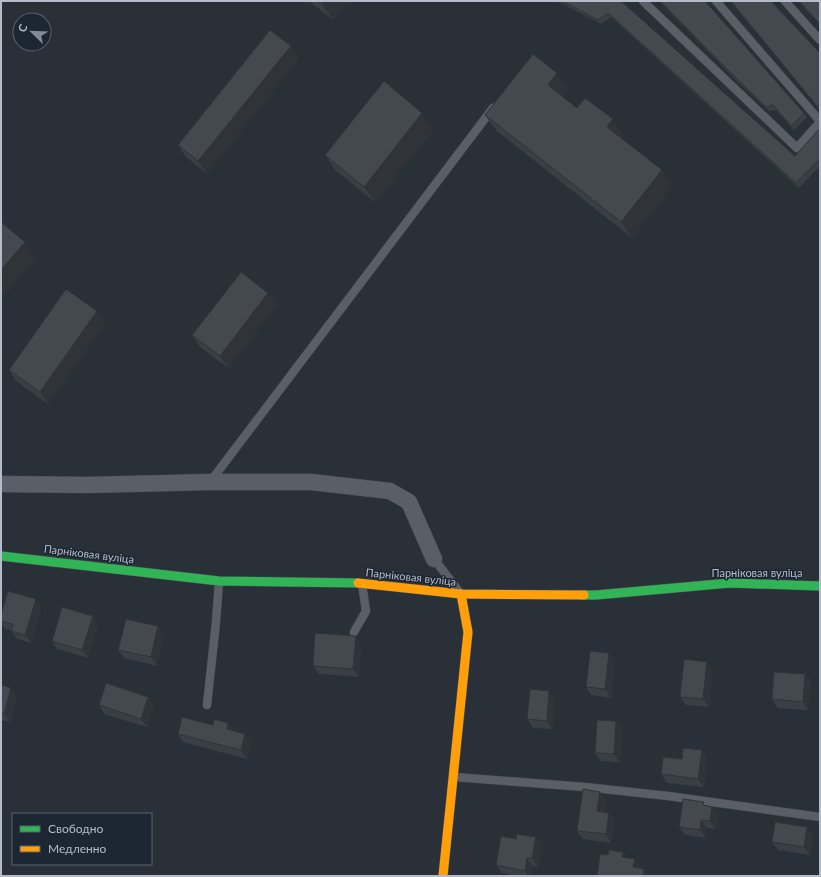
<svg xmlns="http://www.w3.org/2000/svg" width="821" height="877" font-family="Lato,sans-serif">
  <rect width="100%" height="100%" fill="#2a3038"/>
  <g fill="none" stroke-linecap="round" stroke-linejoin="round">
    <g stroke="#484c53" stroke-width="9">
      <g id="lane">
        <polyline points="643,1 797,148 820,122"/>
        <polyline points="716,1 820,121"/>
        <polyline points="785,1 820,40"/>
        <polyline points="210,482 493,108"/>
        <polyline points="434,559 458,590"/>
        <polyline points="354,632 366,611 362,584"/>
        <polyline points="207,705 216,622 219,582"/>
        <polyline points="454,777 585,787 668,796 820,817"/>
      </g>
    </g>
    <g stroke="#484c53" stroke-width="17">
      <polyline id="street" points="1,484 86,485 210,482 311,482 390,491 409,502 434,559"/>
    </g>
    <g stroke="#484c53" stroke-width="10">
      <g id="fast">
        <polyline points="1,556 219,581 358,583"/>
        <polyline points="584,595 596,595 730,583 820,586"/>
      </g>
    </g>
    <g stroke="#484c53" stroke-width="10">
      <g id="slow">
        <polyline points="358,583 461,594 584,595"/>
        <polyline points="443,876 468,632 461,594"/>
      </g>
    </g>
    <use href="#lane" stroke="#5a5e66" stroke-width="8"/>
    <use href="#street" stroke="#5a5e66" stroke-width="16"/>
    <use href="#fast" stroke="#30b455" stroke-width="9"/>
    <use href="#slow" stroke="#ff9f0a" stroke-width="9"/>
  </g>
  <g fill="#3a3f45">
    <polygon points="309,1 347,1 333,20"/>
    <polygon points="557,1 621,1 795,156 820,128 820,166 799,188 611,17 601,24"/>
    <polygon points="659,1 705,1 804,113 807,117 794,130 776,110 769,111 736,80"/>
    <polygon points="730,1 771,1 820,53 820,110"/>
    <polygon points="798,1 820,1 820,25"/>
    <polygon points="299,58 207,174 186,157 178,145"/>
    <polygon points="557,73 568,89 562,96 577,108 624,135 622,138 662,170 673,185 632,238 497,131 485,115"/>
    <polygon points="434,129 375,202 336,171 325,155"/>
    <polygon points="277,305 228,368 200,347 192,335"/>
    <polygon points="105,323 48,404 17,382 9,370"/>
    <polygon points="36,599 42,607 31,643 17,639 11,630 5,629 1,623 1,615"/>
    <polygon points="93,616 98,624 88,658 57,649 52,641"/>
    <polygon points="164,635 157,666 124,658 118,650"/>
    <polygon points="361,644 359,677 319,674 313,666"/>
    <polygon points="615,661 611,698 591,695 586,687"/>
    <polygon points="713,670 709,707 686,705 680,697"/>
    <polygon points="805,674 811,682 808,710 778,708 772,699"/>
    <polygon points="1,685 11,688 17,696 10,722 1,720"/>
    <polygon points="148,697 154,705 147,727 104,714 99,705"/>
    <polygon points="555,699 552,729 533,728 527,719"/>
    <polygon points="622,729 620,762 601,761 595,753"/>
    <polygon points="233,730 251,742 247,759 183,742 178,734"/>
    <polygon points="702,750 707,758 704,787 667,783 661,774 682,759"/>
    <polygon points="606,800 604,812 609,813 615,821 611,843 583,839 577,831"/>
    <polygon points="707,806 712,807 718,815 716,829 707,828 706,838 685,835 679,827"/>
    <polygon points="813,835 810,855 778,850 772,842"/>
    <polygon points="542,845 538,867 533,866 531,876 515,876 502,873 496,865"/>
  </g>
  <g fill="#303338">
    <polygon points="324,1 347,1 333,20 322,4"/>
    <polygon points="291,46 299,58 207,174 198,161"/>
    <polygon points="557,73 568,89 559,100 548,85"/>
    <polygon points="422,113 434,129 375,202 364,187"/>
    <polygon points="613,119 624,135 618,143 607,127"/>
    <polygon points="662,170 673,185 632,238 621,222"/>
    <polygon points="25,242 36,258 1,299 1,270"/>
    <polygon points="268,293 277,305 228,368 220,356"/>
    <polygon points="97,311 105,323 48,404 40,392"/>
    <polygon points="36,599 42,607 31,643 25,635"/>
    <polygon points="93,616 98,624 88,658 82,650"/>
    <polygon points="158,626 164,635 157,666 151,657"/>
    <polygon points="356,636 361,644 359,677 353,669"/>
    <polygon points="609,653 615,661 611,698 605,689"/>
    <polygon points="707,662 713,670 709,707 703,699"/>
    <polygon points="805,674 811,682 808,710 803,702"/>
    <polygon points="11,688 17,696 10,722 4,714"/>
    <polygon points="549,691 555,699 552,729 547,721"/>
    <polygon points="148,697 154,705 147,727 141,719"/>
    <polygon points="616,721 622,729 620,762 614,754"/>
    <polygon points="228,723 234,731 227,729"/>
    <polygon points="245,734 251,742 247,759 241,750"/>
    <polygon points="702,750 707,758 704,787 698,779"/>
    <polygon points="600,792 606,800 603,819 597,811"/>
    <polygon points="712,807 718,815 716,829 710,821"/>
    <polygon points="609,813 615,821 611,843 606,834"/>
    <polygon points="701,820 707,828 706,838 700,830"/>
    <polygon points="807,827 813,835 810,855 804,847"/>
    <polygon points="536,837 542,845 538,867 532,858"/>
    <polygon points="623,852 629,860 622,857"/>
    <polygon points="527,858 533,866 531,876 528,876 525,871"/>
    <polygon points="635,859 640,867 639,875 633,867"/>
    <polygon points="644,869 650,876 643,876"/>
  </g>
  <g fill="#444950" stroke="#303338">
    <polygon points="318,1 324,1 322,4"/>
    <polygon points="562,1 621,1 795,156 820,128 820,159 796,183 608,13 598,20"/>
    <polygon points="660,1 705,1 804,113 791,126 773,105 766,107 733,75"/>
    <polygon points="731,1 771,1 820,53 820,103 817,106"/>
    <polygon points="799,1 820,1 820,24"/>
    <polygon points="270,30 291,46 198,161 178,145"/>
    <polygon points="533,54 557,73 548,85 577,108 585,98 613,119 607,127 662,170 621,222 485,115"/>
    <polygon points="384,81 422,113 364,187 325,155"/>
    <polygon points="1,222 25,242 1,270"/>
    <polygon points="241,272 268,293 220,356 192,335"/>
    <polygon points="66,289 97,311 40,392 9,370"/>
    <polygon points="8,591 36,599 25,635 11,631 13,624 1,621 1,615"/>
    <polygon points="62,607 93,616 82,650 52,641"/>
    <polygon points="126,619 158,626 151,657 118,650"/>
    <polygon points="315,633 356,636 353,669 313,666"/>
    <polygon points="590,651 609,653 605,689 586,687"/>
    <polygon points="684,659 707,662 703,699 680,697"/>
    <polygon points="774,672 805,674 803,702 772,699"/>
    <polygon points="106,683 148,697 141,719 99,705"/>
    <polygon points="1,685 11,688 4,714 1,713"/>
    <polygon points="530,689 549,691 547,721 527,719"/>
    <polygon points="182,717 213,725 214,719 228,723 227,729 245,734 241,750 178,734"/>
    <polygon points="597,720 616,721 614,754 595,753"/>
    <polygon points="683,748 702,750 698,779 661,774 663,757 682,759"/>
    <polygon points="583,789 600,792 597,811 609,813 606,834 577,831"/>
    <polygon points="683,799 704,802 703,805 712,807 710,821 701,820 700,830 679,827"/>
    <polygon points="775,822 807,827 804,847 772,842"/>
    <polygon points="517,834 536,837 532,858 527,858 525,871 496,865 501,836 516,839"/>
    <polygon points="609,850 623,852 622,857 635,859 633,867 644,869 643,876 597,876 600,854 608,855"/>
  </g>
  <g text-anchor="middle" stroke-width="3" stroke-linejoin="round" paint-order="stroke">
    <g font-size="11" fill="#b4bcc9" stroke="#1d2633">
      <text transform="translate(89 554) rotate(7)" y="4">Парніковая вуліца</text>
      <text x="757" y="577">Парніковая вуліца</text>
      <text transform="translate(411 577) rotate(6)" y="4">Парніковая вуліца</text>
    </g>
  </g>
  <rect width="821" height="877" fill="none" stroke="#b4bcc9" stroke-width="4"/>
  <rect x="12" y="813" width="140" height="52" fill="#1d2633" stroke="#59626f"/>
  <rect x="20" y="826" width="20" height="6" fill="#30b455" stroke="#59626f"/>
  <text x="48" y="833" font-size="12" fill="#b4bcc9">Свободно</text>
  <rect x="20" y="846" width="20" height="6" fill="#ff9f0a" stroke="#59626f"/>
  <text x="48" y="853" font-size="12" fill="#b4bcc9">Медленно</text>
  <g transform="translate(32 32) rotate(293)"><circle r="19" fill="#1d2633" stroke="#59626f"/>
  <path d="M0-3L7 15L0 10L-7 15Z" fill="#848b96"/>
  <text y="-6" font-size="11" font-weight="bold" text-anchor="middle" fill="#b4bcc9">С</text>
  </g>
</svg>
